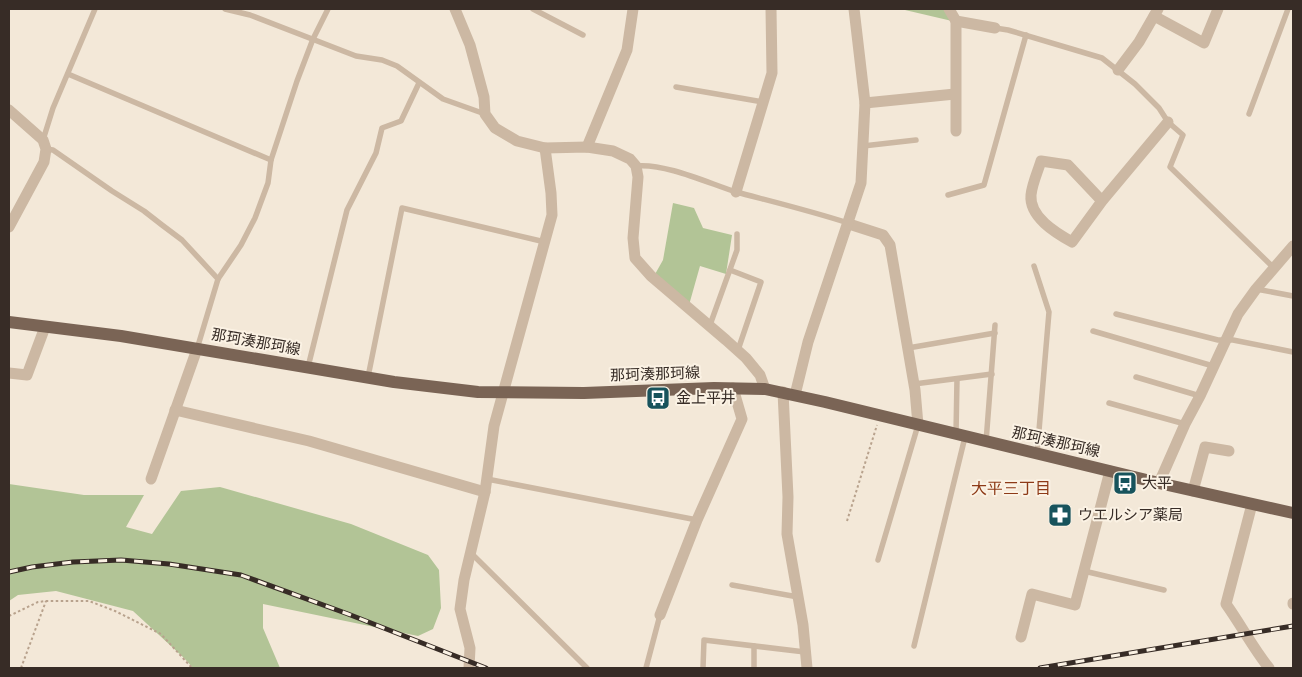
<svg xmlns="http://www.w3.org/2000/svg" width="1302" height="677" font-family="'Fira Sans Condensed','Noto Sans JP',sans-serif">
  <rect width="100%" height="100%" fill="#f3e8d8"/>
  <g fill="#b2c496">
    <polygon points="913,9 944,9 952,21 905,10"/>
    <polygon points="673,203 694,208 703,228 732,235 726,274 700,266 689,305 654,276 663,260"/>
    <polygon points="9,484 84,495 144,495 126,527 152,534 181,491 220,487 351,524 428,555 439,570 441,608 433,629 418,636 263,604 263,628 280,668 193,668 184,658 133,611 56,591 18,595 9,601"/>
  </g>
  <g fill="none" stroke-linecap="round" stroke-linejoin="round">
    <g stroke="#b8a28d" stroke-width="2" stroke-dasharray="2.5 2.5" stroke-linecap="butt">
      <polyline points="847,521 877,425"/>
      <polyline points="9,616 38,602 46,601 89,601 115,611 161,634 192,668"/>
      <polyline points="21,668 46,601"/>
    </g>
    <g stroke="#ccb8a3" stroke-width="5.5">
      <polyline points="225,9 250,15 356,56 382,60 397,66 443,99 485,114"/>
      <polyline points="533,9 583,35"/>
      <polyline points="995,28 1008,30 1102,58 1135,84 1159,108 1168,122 1183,135 1170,167 1274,268"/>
      <polyline points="68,74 271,160"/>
      <polyline points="676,87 763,102"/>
      <polyline points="1249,114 1288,9"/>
      <polyline points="43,140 53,108 95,9"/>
      <polyline points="863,146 916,140"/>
      <polyline points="46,149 53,150 112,191 144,211 162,225 182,240 218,279"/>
      <path d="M636 166C665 163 708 183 736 192 774 202 811 211 848 223"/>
      <polyline points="948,195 984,185 1026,35"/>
      <polyline points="1034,266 1049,312 1037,454"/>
      <polyline points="730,270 761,282 738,350"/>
      <polyline points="1256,289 1293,296"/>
      <polyline points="1116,314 1218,340 1233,340 1293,352"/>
      <polyline points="710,325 737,250 737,234"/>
      <polyline points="1093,331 1213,366"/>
      <polyline points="908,348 995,333"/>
      <polyline points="197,349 218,279 241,245 255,218 268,183 271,160 297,81 313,39 328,9"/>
      <polyline points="308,367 347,210 376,153 382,128 401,121 419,83"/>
      <polyline points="368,377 402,208 545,242"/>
      <polyline points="1136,377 1200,396"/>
      <polyline points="914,384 992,374"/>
      <polyline points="1109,403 1185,424"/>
      <polyline points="956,434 957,379"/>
      <polyline points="986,442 995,325"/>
      <polyline points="487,479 697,520"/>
      <polyline points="471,553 587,668"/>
      <polyline points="878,560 918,425"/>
      <polyline points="1084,571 1164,590"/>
      <polyline points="732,585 798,597"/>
      <polyline points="914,646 965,437"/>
      <polyline points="646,668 660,615"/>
      <polyline points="703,668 704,640 805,652"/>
      <polyline points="754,668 754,646"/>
    </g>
    <g stroke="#ccb8a3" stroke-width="11">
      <polyline points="455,9 470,45 484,97 485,114 495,128 517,141 545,148 587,147 613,151 630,159 636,166 638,177 633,238 635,258 651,276 726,340 746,358 760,375 765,389"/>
      <polyline points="949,9 956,21 995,28"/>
      <polyline points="1154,16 1204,43 1218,9"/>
      <polyline points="1118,70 1139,42 1158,9"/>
      <polyline points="865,103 955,94"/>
      <polyline points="9,110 43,140 46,149 44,162 9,227"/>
      <polyline points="956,131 956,21"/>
      <polyline points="587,147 627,50 633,9"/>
      <polyline points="736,192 772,73 771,9"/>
      <path d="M1102 201 1068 165 1041 161C1038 171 1032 184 1031 195 1029 217 1056 233 1072 242L1102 201 1168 122"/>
      <polyline points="849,224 883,235 890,245 915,390 918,425"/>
      <polyline points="9,373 27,375 45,327"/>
      <polyline points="783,392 788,497 787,534 803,625 807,668"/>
      <polyline points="795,395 808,342 861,183 865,103 854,9"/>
      <polyline points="175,410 309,441 485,492"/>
      <polyline points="151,479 197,349"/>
      <polyline points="1159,483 1185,424 1200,396 1238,314 1256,289 1293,246"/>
      <polyline points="1193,491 1205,447 1229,451"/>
      <path d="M1252 504 1226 604C1241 625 1253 648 1269 668"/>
      <polyline points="1293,604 1293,603"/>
      <polyline points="660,615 697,520 742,419 733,388"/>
      <polyline points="1021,637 1032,594 1075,605 1110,471"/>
      <polyline points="469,668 470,648 460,609 464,580 485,492 494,426 552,215 551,193 545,148"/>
    </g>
    <polyline stroke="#7a6455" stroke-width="12" points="9,322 121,336 394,382 478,392 584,393 714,388 765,389 825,402 1159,483 1293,513"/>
    <g stroke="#372c26" stroke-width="5">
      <g id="rail">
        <polyline points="9,572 32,567 73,562 121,560 169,564 241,575 348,614 486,668"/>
        <polyline points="1040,668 1293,626"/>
      </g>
    </g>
    <use href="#rail" stroke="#fbf2e4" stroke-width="3" stroke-dasharray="9" stroke-linecap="butt"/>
  </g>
  <defs>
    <g id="bus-square" transform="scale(1.25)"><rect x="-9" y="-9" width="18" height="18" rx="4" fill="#17535c" stroke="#fbf2e4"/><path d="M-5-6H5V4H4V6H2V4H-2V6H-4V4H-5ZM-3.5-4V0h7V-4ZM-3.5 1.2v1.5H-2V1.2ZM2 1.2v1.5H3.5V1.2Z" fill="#fff"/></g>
    <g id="pharmacy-square" transform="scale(1.25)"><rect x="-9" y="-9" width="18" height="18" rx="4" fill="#17535c" stroke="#fbf2e4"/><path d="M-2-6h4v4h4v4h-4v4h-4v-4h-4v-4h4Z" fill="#fff"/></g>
  </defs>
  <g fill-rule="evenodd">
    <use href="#bus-square" x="658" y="398"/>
    <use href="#bus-square" x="1125" y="483"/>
    <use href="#pharmacy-square" x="1060" y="515"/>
  </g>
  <g text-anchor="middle" stroke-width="4" stroke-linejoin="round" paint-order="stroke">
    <g font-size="15" fill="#372c26" stroke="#fbf2e4">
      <text transform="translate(256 342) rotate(10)" y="5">那珂湊那珂線</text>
      <text transform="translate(655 374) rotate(-2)" y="5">那珂湊那珂線</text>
      <text transform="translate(1056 442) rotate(13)" y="5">那珂湊那珂線</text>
    </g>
    <g font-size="15" fill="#372c26" stroke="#fbf2e4" text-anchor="start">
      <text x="676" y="403">金上平井</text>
      <text x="1142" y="488">大平</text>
      <text x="1078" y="520">ウエルシア薬局</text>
    </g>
    <g font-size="16" fill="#8d3a17" stroke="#fbf2e4">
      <text x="1011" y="494">大平三丁目</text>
    </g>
  </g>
  <rect width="1302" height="677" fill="none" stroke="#372c26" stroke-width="20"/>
</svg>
